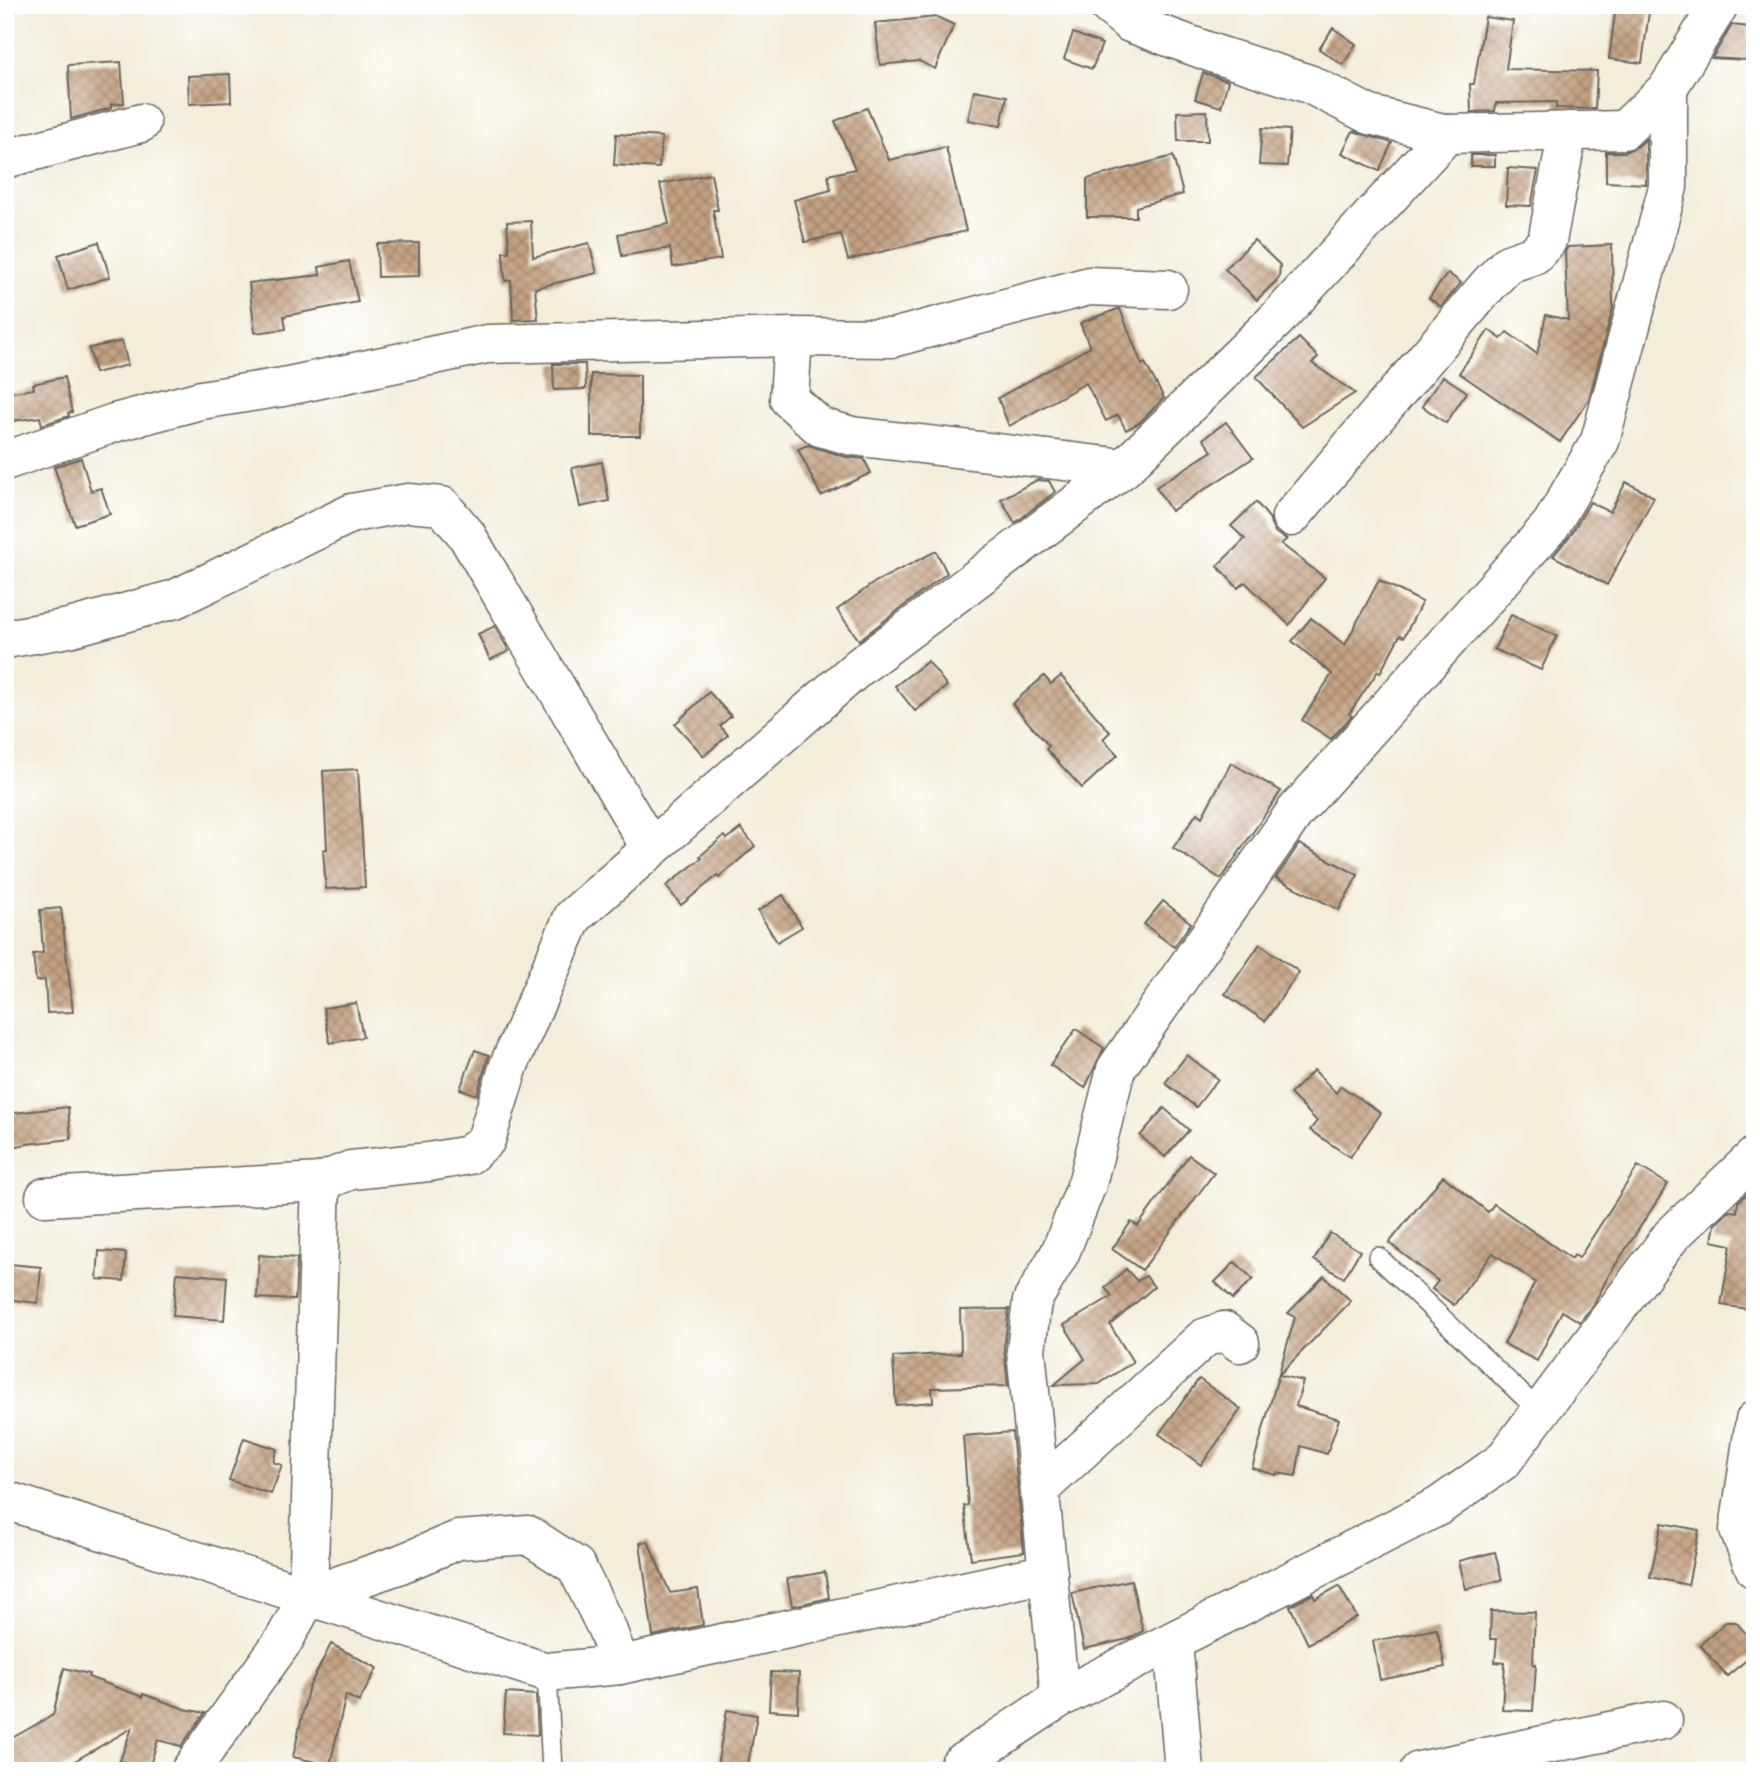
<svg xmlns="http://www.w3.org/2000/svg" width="1760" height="1776" font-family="'Architects Daughter',sans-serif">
  <defs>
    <pattern id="building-cross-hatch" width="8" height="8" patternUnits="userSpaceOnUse" patternTransform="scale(1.75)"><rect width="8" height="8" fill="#c4a181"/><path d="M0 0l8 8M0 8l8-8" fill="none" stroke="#9e8269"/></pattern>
  </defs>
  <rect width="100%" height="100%" fill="#fff"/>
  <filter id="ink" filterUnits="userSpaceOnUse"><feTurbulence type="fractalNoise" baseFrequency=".0143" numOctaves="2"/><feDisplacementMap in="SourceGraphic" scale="14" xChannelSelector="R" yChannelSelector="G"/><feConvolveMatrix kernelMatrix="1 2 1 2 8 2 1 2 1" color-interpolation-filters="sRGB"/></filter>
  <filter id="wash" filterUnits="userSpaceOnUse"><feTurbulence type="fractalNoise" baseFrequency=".00686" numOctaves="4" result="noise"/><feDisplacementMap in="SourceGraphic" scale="28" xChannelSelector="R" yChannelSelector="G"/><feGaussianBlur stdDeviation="1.57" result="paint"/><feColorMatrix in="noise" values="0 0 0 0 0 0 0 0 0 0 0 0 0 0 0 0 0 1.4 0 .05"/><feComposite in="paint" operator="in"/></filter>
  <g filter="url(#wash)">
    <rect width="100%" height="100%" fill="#f3edd9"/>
    <g id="blocks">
      <g fill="url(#building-cross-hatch)">
        <polygon points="1616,5 1650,5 1642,63 1609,59"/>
        <polygon points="937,17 954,25 935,69 919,61 880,65 875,23"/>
        <polygon points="1485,17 1513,21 1506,69 1597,71 1595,109 1556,108 1556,102 1496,103 1495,111 1471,112 1470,84 1474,84"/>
        <polygon points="1732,25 1749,27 1746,60 1712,58"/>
        <polygon points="1333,28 1356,44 1343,65 1319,49"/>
        <polygon points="1073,33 1102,44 1092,69 1064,59"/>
        <polygon points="121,62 124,103 111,104 111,108 71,119 68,65"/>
        <polygon points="1203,73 1228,81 1221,107 1195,99"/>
        <polygon points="230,74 231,102 189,104 188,76"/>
        <polygon points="974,90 1007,96 1001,126 968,120"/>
        <polygon points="867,108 889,160 946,147 966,231 848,260 841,234 805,242 794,200 831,190 828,175 855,169 835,121"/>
        <polygon points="1207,111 1208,141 1178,141 1177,112"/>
        <polygon points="1262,128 1290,130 1287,166 1259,165"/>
        <polygon points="1353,131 1392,143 1379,171 1342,153"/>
        <polygon points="616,134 662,137 659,168 614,165"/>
        <polygon points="1646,139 1646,184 1606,182 1606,152 1625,152 1638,146"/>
        <rect x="1471" y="155" width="24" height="11"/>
        <polygon points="1173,156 1183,194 1136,207 1136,217 1087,217 1087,179"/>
        <polygon points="1508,168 1538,170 1531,206 1506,205"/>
        <polygon points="711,174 718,210 713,210 721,259 673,267 670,248 622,256 618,234 669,224 660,184"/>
        <polygon points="531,221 533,257 589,243 597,273 535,288 538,319 513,320 511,280 505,281 503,252 509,252 507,222"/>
        <polygon points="1254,240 1280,265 1279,278 1257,300 1225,269"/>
        <polygon points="99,242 110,277 68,290 58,255"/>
        <polygon points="419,243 419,276 378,277 377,244"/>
        <polygon points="1612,245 1613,308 1589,399 1560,442 1459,373 1489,330 1501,339 1507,332 1537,354 1546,315 1568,320 1565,252 1568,247"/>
        <polygon points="349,261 358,302 284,316 286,329 255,333 249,283 320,275 319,267"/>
        <polygon points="1448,273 1461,283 1441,307 1429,298"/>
        <polygon points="1118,309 1120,309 1142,365 1145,363 1164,398 1139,423 1126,430 1118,415 1106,421 1086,383 1009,426 998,398 1090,347 1080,323"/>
        <polygon points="1299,338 1318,357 1312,363 1355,393 1302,427 1256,377"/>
        <polygon points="122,341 128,365 95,373 89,348"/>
        <polygon points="553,364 585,364 586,389 554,390"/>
        <polygon points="591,374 640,375 640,436 591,436"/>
        <polygon points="1443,376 1467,392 1446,423 1422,406"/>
        <polygon points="64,377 72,412 68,413 69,416 42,425 40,417 5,422 5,393 34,389 33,384"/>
        <polygon points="1226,422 1253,458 1171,511 1156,487 1212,451 1203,439"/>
        <polygon points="808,445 846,457 864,459 871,473 821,496 798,449"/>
        <polygon points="81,458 91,491 101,488 110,514 75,525 54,467"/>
        <polygon points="602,462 609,501 580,507 572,468"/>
        <polygon points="1037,480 1049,481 1055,492 1015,523 1001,499"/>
        <polygon points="1626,482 1654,497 1607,585 1553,556 1570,536 1590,502 1610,512"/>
        <polygon points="1256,502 1270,519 1271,525 1276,533 1287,539 1281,544 1325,578 1289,625 1245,582 1238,588 1217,566 1245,539 1231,526"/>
        <polygon points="936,551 947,573 859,640 837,610 875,582"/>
        <polygon points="1379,580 1422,602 1404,637 1400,635 1380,673 1378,671 1349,714 1352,716 1331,739 1302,720 1332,674 1292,641 1311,618 1345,645"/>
        <polygon points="1511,615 1557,636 1541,670 1494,649"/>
        <polygon points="495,626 509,651 490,660 478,634"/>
        <polygon points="928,661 947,686 915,711 895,686"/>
        <polygon points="1044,676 1051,684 1061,676 1110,732 1103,739 1118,755 1082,788 1046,749 1049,746 1012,704"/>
        <polygon points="709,692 731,716 720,726 728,735 704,756 675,724"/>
        <polygon points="1231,763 1281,791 1221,879 1173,848 1197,813 1202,817"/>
        <polygon points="358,769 365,887 326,889 323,850 327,849 323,771"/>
        <polygon points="741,828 755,846 719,878 717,876 681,905 666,886 702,858 700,856 724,836 727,839"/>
        <polygon points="1299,844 1358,875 1339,910 1276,878"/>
        <polygon points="783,895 802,927 777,942 758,911"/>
        <polygon points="1163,901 1191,923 1174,947 1144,924"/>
        <polygon points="61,908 73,1012 47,1013 45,980 36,981 33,954 43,953 40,910"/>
        <polygon points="1260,944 1299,972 1265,1021 1225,994"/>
        <polygon points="356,1003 363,1037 330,1043 323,1008"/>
        <polygon points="1076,1029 1104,1048 1085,1088 1050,1065"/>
        <polygon points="475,1050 489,1055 477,1095 460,1089"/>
        <polygon points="1187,1055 1218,1079 1196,1107 1165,1083"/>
        <polygon points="1314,1070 1336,1093 1341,1086 1381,1113 1350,1157 1310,1130 1317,1121 1290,1094"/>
        <polygon points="68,1107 71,1139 27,1144 5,1149 5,1114"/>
        <polygon points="1164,1108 1189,1130 1165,1157 1140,1136"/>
        <polygon points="1189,1155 1214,1173 1142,1270 1112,1249 1131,1222 1138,1226"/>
        <polygon points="1638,1166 1668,1184 1609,1275 1595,1302 1580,1322 1562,1311 1537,1361 1504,1344 1535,1282 1493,1253 1454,1305 1432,1289 1438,1281 1389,1243 1443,1176 1488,1212 1494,1204 1572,1259 1574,1255 1579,1258"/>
        <polygon points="1751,1190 1755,1191 1755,1310 1721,1305 1731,1245 1712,1241 1715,1224 1729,1211 1737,1212 1738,1202"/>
        <polygon points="1330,1233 1360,1251 1344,1278 1314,1260"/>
        <polygon points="99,1251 126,1253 124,1281 97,1279"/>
        <polygon points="259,1255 297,1258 295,1300 257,1298"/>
        <polygon points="1235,1262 1253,1279 1233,1299 1215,1282"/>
        <polygon points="9,1264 41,1267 38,1303 5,1299"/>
        <polygon points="1126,1269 1137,1281 1146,1276 1154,1287 1110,1325 1133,1362 1099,1384 1054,1385 1085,1359 1064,1325 1112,1296 1105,1288"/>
        <polygon points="177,1273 227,1277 224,1320 173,1316"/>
        <polygon points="1324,1276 1351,1301 1279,1375 1303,1381 1296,1406 1339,1419 1327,1454 1301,1446 1296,1476 1277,1473 1276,1475 1252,1468 1295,1317 1288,1313"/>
        <polygon points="1009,1309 1004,1348 1008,1386 932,1388 933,1402 896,1405 893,1357 961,1353 960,1310"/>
        <polygon points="1199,1379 1241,1409 1201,1465 1159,1434"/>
        <polygon points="1012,1432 1024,1552 971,1559 964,1506 968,1505 963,1436"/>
        <polygon points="244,1438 277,1449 273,1462 282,1465 271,1494 229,1480"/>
        <polygon points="1662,1523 1699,1530 1688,1585 1650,1577"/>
        <polygon points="648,1541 670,1593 698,1589 703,1625 653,1636 640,1543"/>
        <polygon points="1495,1552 1502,1580 1466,1589 1459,1561"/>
        <polygon points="825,1572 829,1598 792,1606 787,1579"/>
        <polygon points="1131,1580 1143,1631 1128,1639 1084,1649 1072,1593"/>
        <polygon points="1339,1586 1357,1617 1308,1644 1290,1606 1313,1594 1315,1599"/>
        <polygon points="1491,1611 1535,1612 1533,1664 1536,1664 1533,1711 1502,1710 1505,1663 1495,1662 1497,1639 1490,1639"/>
        <polygon points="1726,1622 1736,1622 1755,1644 1755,1653 1727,1676 1700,1645"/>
        <polygon points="1437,1629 1445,1667 1380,1680 1373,1641"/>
        <polygon points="331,1644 377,1668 359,1702 346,1695 330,1765 293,1757 308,1689"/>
        <polygon points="64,1668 89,1674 88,1677 143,1697 143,1694 185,1709 205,1713 181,1746 158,1740 148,1771 132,1771 118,1766 132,1728 57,1771 5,1771 5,1742 53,1715"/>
        <polygon points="771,1672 799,1673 798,1712 769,1710"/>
        <polygon points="506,1693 536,1695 538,1735 503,1733"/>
        <polygon points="727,1710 757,1715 747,1771 716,1771"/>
      </g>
    </g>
  </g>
  <g filter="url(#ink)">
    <use href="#blocks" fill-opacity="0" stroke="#67655e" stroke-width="2"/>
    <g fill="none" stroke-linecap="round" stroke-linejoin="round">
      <g stroke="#67655e" stroke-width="22">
        <g id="service">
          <polyline points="1378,1257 1540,1412"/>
          <polyline points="547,1672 552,1771"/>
        </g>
      </g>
      <g stroke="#67655e" stroke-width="41">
        <g id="minor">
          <polyline points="1108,5 1130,23 1215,54 1309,84 1370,115 1447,134 1624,130 1668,88 1719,5"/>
          <polyline points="5,159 141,123"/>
          <polyline points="793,337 789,399 820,427 852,436 1124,468"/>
          <polyline points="5,461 114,423 201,400 283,387 487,344 793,337 892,338 1089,286 1168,289"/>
          <polyline points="1291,517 1489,284 1508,264 1534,255 1547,241 1568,131"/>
          <polyline points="5,639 69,628 175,599 352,513 408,503 442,506 466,534 651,849"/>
          <polyline points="45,1197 321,1182"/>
          <polyline points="1755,1420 1739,1530 1755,1569"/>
          <polyline points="1040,1489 1204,1338 1224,1331 1240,1343"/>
          <polyline points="5,1500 547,1672 620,1665 1048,1573"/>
          <polyline points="308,1596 398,1565 458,1540 528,1535 576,1566 607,1629 620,1665"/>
          <polyline points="1173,1641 1184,1771"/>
          <polyline points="1060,1698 1026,1350 1032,1301 1060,1253 1087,1184 1116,1069 1295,812 1551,525 1600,441 1668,187 1668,88"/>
          <polyline points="190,1771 284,1640 308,1596 321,1182 351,1170 429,1162 469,1155 486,1140 509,1065 573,917 859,667 1124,468 1277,319 1447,134"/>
          <polyline points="956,1771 960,1764 1060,1698 1439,1506 1503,1461 1672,1235 1755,1156"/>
          <polyline points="1419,1771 1663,1720"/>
        </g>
      </g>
      <use href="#service" stroke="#fff" stroke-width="19"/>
      <use href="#minor" stroke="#fff" stroke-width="38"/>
    </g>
  </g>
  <rect width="1760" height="1776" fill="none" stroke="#fff" stroke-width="28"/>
</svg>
